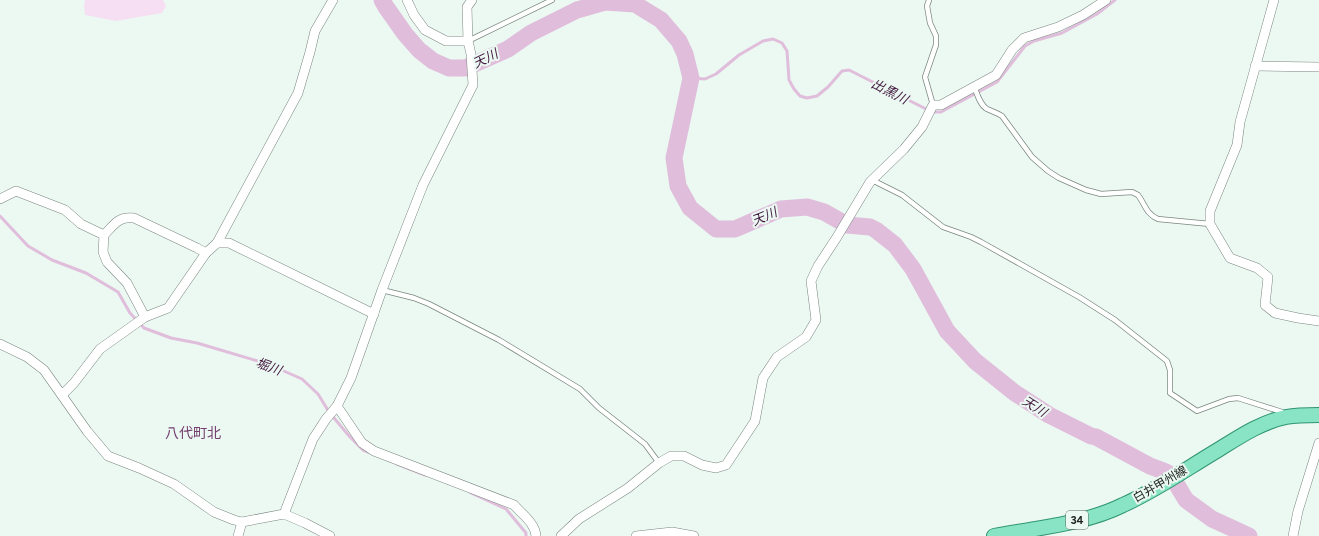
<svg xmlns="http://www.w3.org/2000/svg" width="1319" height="536" font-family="Figtree,'Noto Sans JP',sans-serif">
  <rect width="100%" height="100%" fill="#ebf9f2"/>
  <polygon fill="#f6dff2" points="85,0 163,0 166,6 162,13 116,21 85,15 84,6"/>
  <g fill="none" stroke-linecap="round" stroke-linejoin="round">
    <g stroke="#e0bedb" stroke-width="3">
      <polyline points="691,78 705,79 716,74 739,55 763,41 773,39 782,43 787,51 789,80 794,89 800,96 807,98 817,96 828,87 842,71 849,70 932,112 941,112 997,82 1025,46 1034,41 1062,33 1097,14 1115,0"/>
      <polyline points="0,216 28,246 52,260 86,273 118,292 130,313 144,328 171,338 197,343 268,364 302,379 318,394 329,412 350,437 363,450 368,452"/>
      <polyline points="397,464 425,475"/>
      <polyline points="471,493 506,509 526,533 526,536"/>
    </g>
    <polyline stroke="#e0bedb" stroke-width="17" points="382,0 386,7 405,34 419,50 433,61 449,68 465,68 479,62 508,49 531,33 577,10 605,2 635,4 661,20 679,41 685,54 691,78 674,158 678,186 690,208 716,229 735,229 781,209 807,207 824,212 847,225 870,227 876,230 895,245 913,269 947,331 975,361 1015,393 1049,415 1091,436 1096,437 1150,466 1166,472 1171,475 1186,500 1212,519 1249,536"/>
    <g stroke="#7b8781" stroke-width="6">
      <g id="service">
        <polyline points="929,0 927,6 930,23 936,36 936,45 925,77 933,105"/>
        <polyline points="468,41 552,0"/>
        <path d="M974 86C977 94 980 105 987 109 992 111 997 113 1002 116L1032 157 1048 171 1059 178 1086 190 1101 194 1132 192 1138 195C1145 204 1146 214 1158 219L1210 224"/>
        <polyline points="872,180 902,195 943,227 971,237 981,242 1079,297 1115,320 1167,361 1170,370 1170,393 1197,411 1229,399 1238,398 1282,412 1283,414"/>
        <polyline points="382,290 414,298 429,304 499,340 580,389 599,408 645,444 659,463"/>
      </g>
    </g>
    <g stroke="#7b8781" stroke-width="10">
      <g id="minor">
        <polyline points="407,0 414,15 425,30 446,41 468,41"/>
        <polyline points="1274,0 1240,122 1237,145 1210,211 1210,224 1230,258 1257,268 1268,277 1265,305 1275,313 1298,318 1319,321"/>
        <polyline points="1255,66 1319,67"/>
        <polyline points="0,199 16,191 65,210 81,224 104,235"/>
        <polyline points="217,243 229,243 374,314"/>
        <path d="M145 317 127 283 107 262 103 252 104 235C114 225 118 216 134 218L197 248 206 253"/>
        <polyline points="0,344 27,357 44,370 87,431 108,456 139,468 174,484 214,512 234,520 242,522 284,514 305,523 330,536"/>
        <polyline points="62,395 74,383 100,349 145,317 168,308 206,253 217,243 298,93 310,52 315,31 333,0"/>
        <path d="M337 406 362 443 374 451 514 505C522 514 535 523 536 536"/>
        <polyline points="284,514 313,439 326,419 337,406 351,378 382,290 423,185 473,85 471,54 468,41 467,7 472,0"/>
        <polyline points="238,536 242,522"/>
        <polyline points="561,536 579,519 628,488 659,463 671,456 684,456 702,465 716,468 726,465 755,421 763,378 777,357 806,337 816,320 811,281 818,266 837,237 870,182 904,149 922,127 933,105 941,105 996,75 1012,50 1024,38 1058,27 1083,15 1106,0"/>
        <polyline points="636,536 672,532 694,536"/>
        <polyline points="1293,536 1298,511 1319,443"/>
      </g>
    </g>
    <g stroke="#309572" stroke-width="16">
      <path id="primary" d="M994 536C1036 528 1085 524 1123 505 1157 490 1186 469 1218 450 1239 437 1261 422 1286 417 1297 415 1308 415 1319 415"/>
    </g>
    <use href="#service" stroke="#fff" stroke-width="4.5"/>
    <use href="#minor" stroke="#fff" stroke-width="9"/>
    <use href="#primary" stroke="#88e4c4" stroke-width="14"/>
  </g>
  <g text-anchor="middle" stroke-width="4" stroke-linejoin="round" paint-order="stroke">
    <rect fill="#ebf9f2" stroke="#5d6561" stroke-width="1" x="1066" y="511" width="22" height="18" rx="3"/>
    <g font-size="11" font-weight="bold" fill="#202523">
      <text x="1077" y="524">34</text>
    </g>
    <g font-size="12" fill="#202523" stroke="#ebf9f2">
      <text transform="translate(1160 484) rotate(-30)" y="4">白井甲州線</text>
    </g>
    <g font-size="13" font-style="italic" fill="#431a40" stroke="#ebf9f2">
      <text transform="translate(485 58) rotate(-26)" y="5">天川</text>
      <text transform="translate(890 91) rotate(27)" y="5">出黒川</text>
      <text transform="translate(764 216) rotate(-23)" y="5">天川</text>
      <text transform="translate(269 366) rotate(20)" y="5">堀川</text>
      <text transform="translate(1035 406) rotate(32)" y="5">天川</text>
    </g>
    <g font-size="14" fill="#743f6f" stroke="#ebf9f2">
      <text x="193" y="438">八代町北</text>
    </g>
  </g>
</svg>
